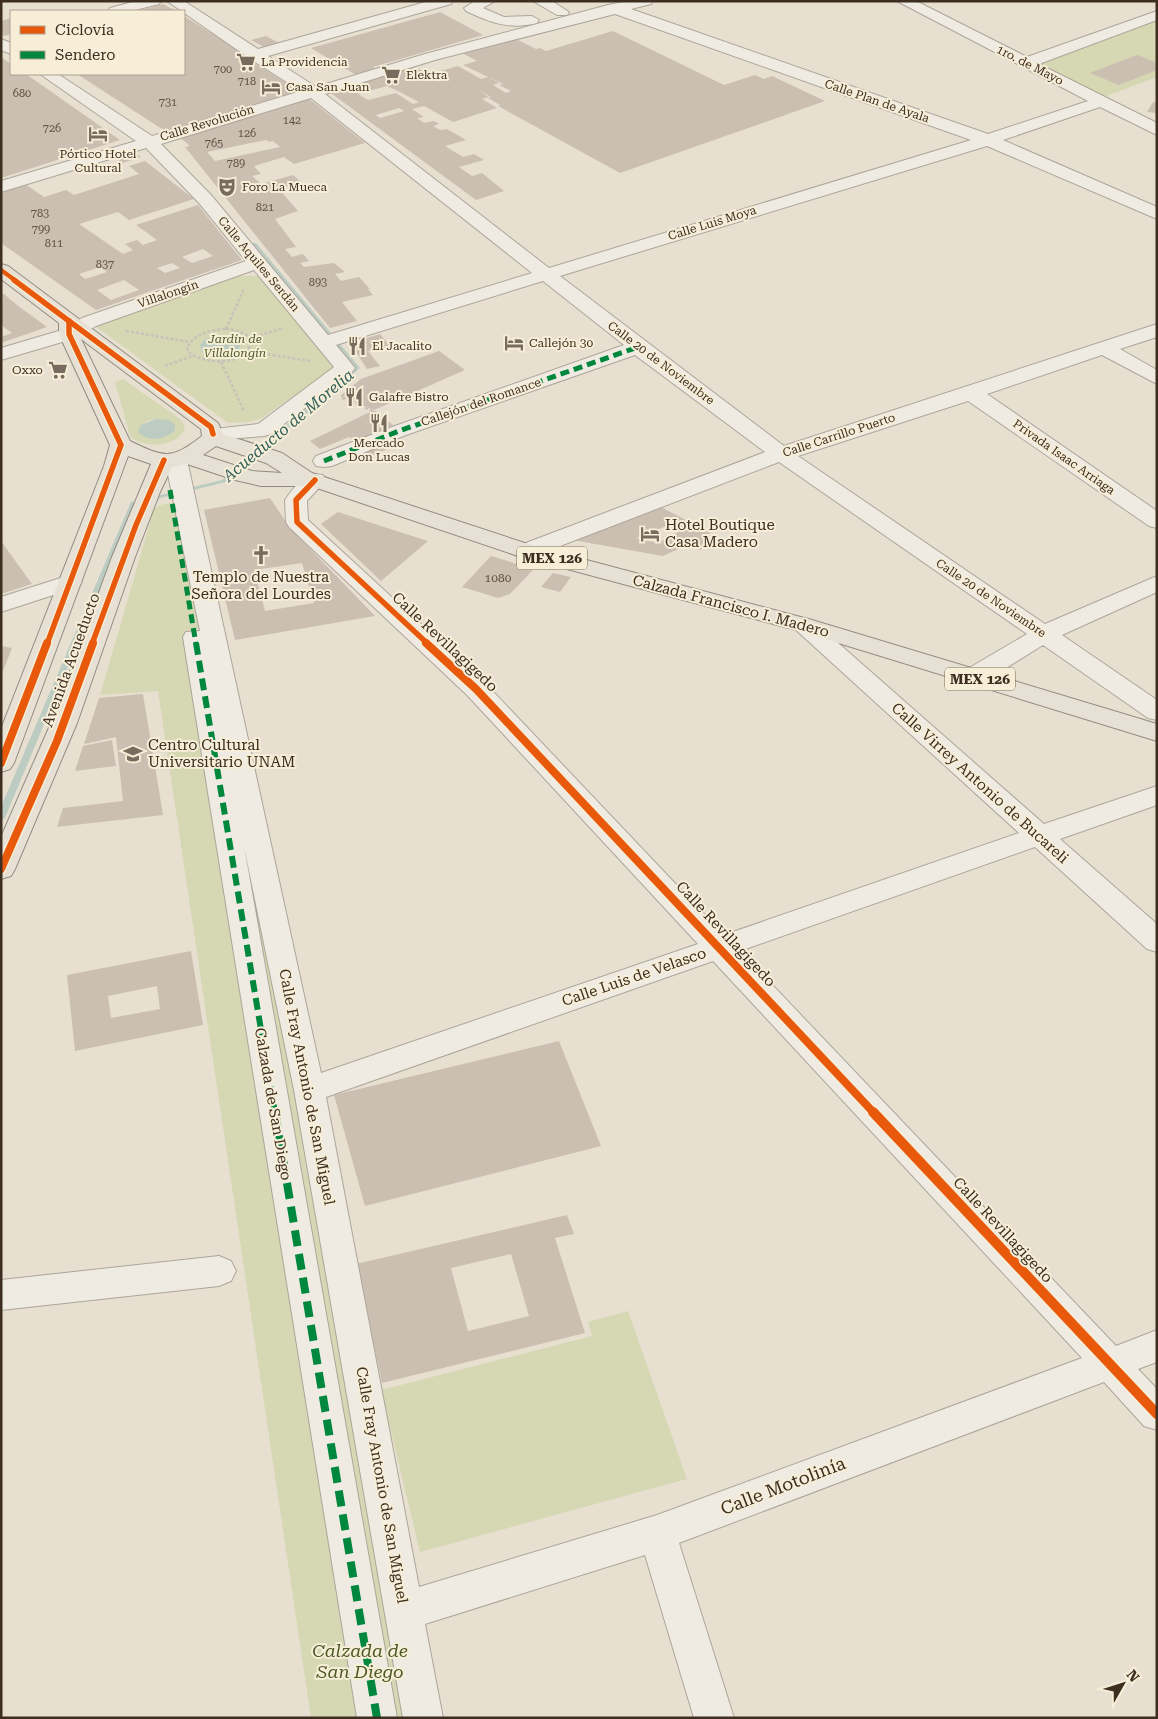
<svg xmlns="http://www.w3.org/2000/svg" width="1158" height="1719" font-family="'Roboto Serif',serif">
  <rect width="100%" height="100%" fill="#e7e0d1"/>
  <g fill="#d6d7b3" fill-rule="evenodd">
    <polygon points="1157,20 1157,77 1104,97 1036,64"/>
    <polygon points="236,276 261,276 337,366 262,418 249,422 228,423 95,326"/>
    <path d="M123 379 180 419 185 426C182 447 142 450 130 436L115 382ZM156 419 168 436 155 439 145 422Z"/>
    <polygon points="170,503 176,503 429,1718 311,1718 158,691 100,695 154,509 160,505"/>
    <polygon points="628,1311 687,1479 420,1552 381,1390 592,1336 588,1322"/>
  </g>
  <g fill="#bcccc2">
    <path d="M218 335 231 336 239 340 240 347C230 357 215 358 202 352L200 345 206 339Z"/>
    <path d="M156 419 168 420 175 424V430C166 440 146 443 138 431L141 425Z"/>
  </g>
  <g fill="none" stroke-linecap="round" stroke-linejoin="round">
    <polygon fill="#bcccc2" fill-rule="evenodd" points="252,243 256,243 360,368 226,482 136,504 5,818 1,821 1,807 131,502 222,480 353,368 252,245"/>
  </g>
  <g fill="#cbbfb2" fill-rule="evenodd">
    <polygon points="163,4 176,11 138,11"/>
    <polygon points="440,12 483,35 373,67 377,69 356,75 311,48"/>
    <polygon points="184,16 238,50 236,51 299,91 165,131 77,74 184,74"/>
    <polygon points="11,18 11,34 4,36 1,34 1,21"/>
    <path d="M613 31 724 85 755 75 764 79 772 76 825 101 620 173 498 106 500 105 488 98 491 97 478 90 489 97 482 99 497 108 453 122 424 106 412 109 424 117 417 118 424 123 434 121 439 124 433 126 440 130 447 129 466 140 445 146 463 157 474 154 484 160 459 167 472 176 482 173 504 191 476 200 328 91 414 67 430 74 458 66 481 79 488 77 499 83 493 85 506 93 511 91 499 85 503 84 463 65 477 61 462 53 514 38 536 49 540 48 546 51ZM387 86 398 91 419 102 413 104 396 93 368 100 358 94ZM399 108 404 111 380 118 376 115Z"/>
    <polygon points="266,36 281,44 266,48 251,40"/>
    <polygon points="1137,55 1157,63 1157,70 1119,85 1090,73"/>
    <polygon points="1,57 11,64 11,74 26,74 120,140 1,178"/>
    <path d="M308 98 365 143 294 164 284 157 254 166 261 174 252 176 261 184 293 175 301 182 279 189 298 211 275 219 296 247 285 249 292 257 303 254 309 261 300 263 304 267 334 263 345 272 335 274 341 281 359 277 370 289H368L373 295 342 302 357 321 330 328 185 147 190 146 178 136ZM266 140 269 142 273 141 280 147 215 161 207 152Z"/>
    <polygon points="1153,102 1157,103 1157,113 1147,112"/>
    <polygon points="131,150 141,157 123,163 117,159 111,160 107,157"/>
    <path d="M145 161 194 199 129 220 118 212 79 224 123 254 133 250 125 244 137 240 143 245 157 240 136 225 198 205 242 260 96 310 1 243V191L25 184 44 197 66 190 74 195 139 174 129 166ZM203 249 213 256 192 263 182 257ZM172 263 180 268 165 273 157 268ZM100 267 107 272 85 279 79 274ZM124 280 139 290 111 300 97 290Z"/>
    <polygon points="4,294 17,305 47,327 1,343 1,337 12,333 1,325 1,295"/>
    <polygon points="380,334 390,346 368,351 380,366 367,369 350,343"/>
    <polygon points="439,351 465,370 374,410 340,396 361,379"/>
    <polygon points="374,410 393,425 387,428 392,432 363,443 349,437 320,449 310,441"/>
    <polygon points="389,439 397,445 368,457 360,450"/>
    <path d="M270 498 290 528 375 616 235 640 204 510ZM302 563 314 603 265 611 254 570Z"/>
    <path d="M657 505 711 533 701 537 712 545 699 550 689 544 663 556 572 540ZM669 525 680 531 658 543 636 538Z"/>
    <polygon points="338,512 381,526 428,541 381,581 321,524"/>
    <polygon points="1,541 32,584 1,594"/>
    <polygon points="491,556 534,569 510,594 498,598 462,587"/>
    <polygon points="553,573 571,577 560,592 541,587"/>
    <polygon points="1,646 12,648 1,676"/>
    <polygon points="143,694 163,815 57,827 63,808 123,801 116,737 84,744 99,698"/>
    <polygon points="112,740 116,766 75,771 83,746"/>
    <path d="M191 951 203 1025 75 1051 67 975ZM157 986 160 1009 111 1018 108 996Z"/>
    <polygon points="559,1041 601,1146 365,1206 334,1095"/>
    <path d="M567 1215 574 1234 555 1238 585 1333 382 1383 356 1264ZM511 1254 529 1316 468 1331 451 1268Z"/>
  </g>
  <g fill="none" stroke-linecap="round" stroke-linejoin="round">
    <g stroke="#ada599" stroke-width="2">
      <g id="minor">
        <polygon points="136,1 161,1 159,4 131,11 108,11 110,8"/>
        <path d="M167 1H184L258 49 429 1H453L451 4 268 56 316 87 425 54 608 5 628 1H653L651 4 631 9 988 134 1088 101 897 1H916L1027 57 1157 11V20L1039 64 1157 123V135L1100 107 1003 140 1157 207V219L987 146 560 276 784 446 1157 324V337L1120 349 1157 370V384L1102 355 987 394 1157 511V528L1149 526 968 401 798 456 1045 624 1157 576V592L1062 635 1157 700V720L1148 718 1043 645 982 683 973 685 964 683 961 677 964 671 1027 634 779 462 534 556 526 558 518 556 515 551 518 546 765 452 635 355 406 435 332 466 324 467 316 466 313 461 316 456 392 427 624 345 543 281 336 345 355 368 352 372 271 434 264 436 213 440 206 438 202 434 206 430 258 424 334 367 254 270 96 326 76 338 1 360V348L62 330 82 318 246 261 199 203 146 148 1 192V181L136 141 40 74H58L152 136 301 91 249 58ZM615 14 971 140 549 268 325 94 435 60ZM311 98 532 273 328 335 211 195 161 144Z"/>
        <path d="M475 1H495L483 8 504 17 532 16 539 20 537 23C510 30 491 23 466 11L464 8Z"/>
        <polygon points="533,1 552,1 569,12 567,15 557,15"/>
        <polygon points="1,39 11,43 11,54 1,50"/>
        <path d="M176 454 184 455 187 460 321 1073 698 944 467 695 289 527 286 522 285 500C294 487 306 471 323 475L326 480 307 501 308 520 485 683 724 935 1019 833 796 630 792 625 796 620 804 618 812 620 1044 824 1157 786V805L1060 839 1157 924V952L1147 949 1035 847 740 951 1116 1346 1157 1330V1362L1138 1369 1157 1389V1430L1144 1426 1104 1382 679 1543 734 1718H694L645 1555 425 1624 443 1718H403L294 1090 244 846 397 1718H357L183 637 186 632 200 631 165 460 168 455ZM713 961 1082 1358 657 1515 419 1587 326 1097Z"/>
        <polygon points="70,575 78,577 82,582 78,587 1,612 1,597"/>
        <polygon points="219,1256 231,1261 236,1271 231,1281 219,1286 1,1310 1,1280"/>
      </g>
    </g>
    <g stroke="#928b80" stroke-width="2">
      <path id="major" d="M1 264 8 266 218 423 223 434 282 453 312 473 534 546 812 620 1157 724V741L796 630 518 556 311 486H261L235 480 187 464 172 467 160 492 135 557 77 723 15 869 11 876 1 879V837L51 723 112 557 151 464 128 456 14 763 10 769 1 772V729L104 466 110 445 59 334V323L1 279ZM81 339 201 429 202 436C171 460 165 458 130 441ZM216 446 266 463 282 473 252 471 203 455Z"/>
    </g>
    <g stroke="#c8c2b9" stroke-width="2.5" stroke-dasharray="3 2" stroke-linecap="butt">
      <path d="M226 329C237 330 246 332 252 342 242 367 207 365 188 352L187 347C196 333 210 330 226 329Z"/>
      <polyline points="226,329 244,289"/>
      <polyline points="126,331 189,342"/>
      <polyline points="250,338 284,328"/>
      <polyline points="248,351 310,361"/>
      <polyline points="221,362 244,411"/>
      <polyline points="165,366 192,356"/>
      <polyline points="342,398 373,411"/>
    </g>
    <use href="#minor" fill="#efebe3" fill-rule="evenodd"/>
    <use href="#major" fill="#e6e1d4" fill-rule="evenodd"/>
    <g stroke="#00873e" stroke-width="5" stroke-dasharray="9 5" stroke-linecap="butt">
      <polyline points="324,461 399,431 638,347"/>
      <polyline points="170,490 196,644"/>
    </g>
    <polyline stroke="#00873e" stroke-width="6" stroke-dasharray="12 6" stroke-linecap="butt" points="196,643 275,1113"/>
    <polyline stroke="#00873e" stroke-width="8" stroke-dasharray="16 8" stroke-linecap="butt" points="275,1112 377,1718"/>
    <g stroke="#f7eed8" stroke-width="6">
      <polyline id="cycleway-far3" points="1,270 16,281"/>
    </g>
    <g stroke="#f7eed8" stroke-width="8">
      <g id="cycleway-far2">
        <polyline points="14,280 211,427 213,434"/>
        <polyline points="315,480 296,500 297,522 428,644"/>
        <polyline points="47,644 121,445 69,334 69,321"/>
        <polyline points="92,644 136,525 164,460"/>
      </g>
    </g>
    <g stroke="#f7eed8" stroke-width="11">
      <g id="cycleway-far1">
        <polyline points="426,643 476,689 874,1113"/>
        <polyline points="1,763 47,643"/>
        <polyline points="1,869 57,741 93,643"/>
      </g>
    </g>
    <g stroke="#f7eed8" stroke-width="13">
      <polyline id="cycleway" points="873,1112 1157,1414"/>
    </g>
    <use href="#cycleway-far3" stroke="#e8590c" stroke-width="4.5"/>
    <use href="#cycleway-far2" stroke="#e8590c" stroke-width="5.5"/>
    <use href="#cycleway-far1" stroke="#e8590c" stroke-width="8"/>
    <use href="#cycleway" stroke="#e8590c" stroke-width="10"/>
  </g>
  <defs>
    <g id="supermarket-bare" transform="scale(1.5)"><path d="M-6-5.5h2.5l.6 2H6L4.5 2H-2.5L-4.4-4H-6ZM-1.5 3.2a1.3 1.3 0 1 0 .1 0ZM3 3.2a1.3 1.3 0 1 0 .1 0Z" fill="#786c5e" stroke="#f7eed8" stroke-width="2.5" paint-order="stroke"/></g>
    <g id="hotel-bare" transform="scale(1.5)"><path d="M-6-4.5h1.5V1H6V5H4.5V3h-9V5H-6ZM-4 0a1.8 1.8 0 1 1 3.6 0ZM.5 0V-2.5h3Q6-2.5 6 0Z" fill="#786c5e" stroke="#f7eed8" stroke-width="2.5" paint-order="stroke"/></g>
    <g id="theatre-bare" transform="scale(1.5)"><path d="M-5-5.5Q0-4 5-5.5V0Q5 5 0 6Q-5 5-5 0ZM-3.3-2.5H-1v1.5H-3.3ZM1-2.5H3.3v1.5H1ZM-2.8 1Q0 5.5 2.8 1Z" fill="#786c5e" stroke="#f7eed8" stroke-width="2.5" paint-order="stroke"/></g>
    <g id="restaurant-bare" transform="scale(1.5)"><path d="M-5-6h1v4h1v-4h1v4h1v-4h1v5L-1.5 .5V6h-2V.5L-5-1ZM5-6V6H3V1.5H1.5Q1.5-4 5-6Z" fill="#786c5e" stroke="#f7eed8" stroke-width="2.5" paint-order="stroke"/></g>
    <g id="church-bare" transform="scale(1.5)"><path d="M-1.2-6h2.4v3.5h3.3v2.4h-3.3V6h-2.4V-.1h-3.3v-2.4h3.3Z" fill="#786c5e" stroke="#f7eed8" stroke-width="2.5" paint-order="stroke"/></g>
    <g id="university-bare" transform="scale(1.5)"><path d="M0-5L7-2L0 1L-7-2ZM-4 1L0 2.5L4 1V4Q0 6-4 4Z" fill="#786c5e" stroke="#f7eed8" stroke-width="2.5" paint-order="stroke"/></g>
  </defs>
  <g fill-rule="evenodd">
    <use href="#supermarket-bare" x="246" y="62"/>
    <use href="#supermarket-bare" x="391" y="75"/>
    <use href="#hotel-bare" x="271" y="87"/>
    <use href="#hotel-bare" x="98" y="134"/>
    <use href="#theatre-bare" x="227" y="187"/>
    <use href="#hotel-bare" x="514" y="343"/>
    <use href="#restaurant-bare" x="357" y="346"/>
    <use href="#supermarket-bare" x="58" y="370"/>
    <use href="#restaurant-bare" x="354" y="397"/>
    <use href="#restaurant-bare" x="379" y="423"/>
    <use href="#hotel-bare" x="650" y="534"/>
    <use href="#church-bare" x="261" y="555"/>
    <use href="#university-bare" x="133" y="754"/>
  </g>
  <g text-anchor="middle" stroke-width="4" stroke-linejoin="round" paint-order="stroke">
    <g font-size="11" fill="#605244">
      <text x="223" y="73">700</text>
      <text x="247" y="85">718</text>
      <text x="22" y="97">680</text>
      <text x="168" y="106">731</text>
      <text x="292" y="124">142</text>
      <text x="52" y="132">726</text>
      <text x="247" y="137">126</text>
      <text x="214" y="147">765</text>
      <text x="236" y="167">789</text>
      <text x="265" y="211">821</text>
      <text x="40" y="217">783</text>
      <text x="41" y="233">799</text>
      <text x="54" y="247">811</text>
      <text x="105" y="268">837</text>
      <text x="318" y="286">893</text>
    </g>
    <g font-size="12" fill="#3d2e20" stroke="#f7eed8" text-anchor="start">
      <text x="261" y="66">La Providencia</text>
      <text x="406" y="79">Elektra</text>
      <text x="286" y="91">Casa San Juan</text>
      <text x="98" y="158" text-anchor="middle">Pórtico Hotel<tspan x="98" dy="14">Cultural</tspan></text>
      <text x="242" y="191">Foro La Mueca</text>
      <text x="529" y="347">Callejón 30</text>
      <text x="372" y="350">El Jacalito</text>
      <text x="43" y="374" text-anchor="end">Oxxo</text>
      <text x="369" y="401">Galafre Bistro</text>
      <text x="379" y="447" text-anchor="middle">Mercado<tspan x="379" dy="14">Don Lucas</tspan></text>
    </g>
    <g font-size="12" fill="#3d2e20" stroke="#f7eed8">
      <text transform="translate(1030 65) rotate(27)" y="4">1ro. de Mayo</text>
      <text transform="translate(877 101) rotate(19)" y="4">Calle Plan de Ayala</text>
      <text transform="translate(207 123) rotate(-17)" y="4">Calle Revolución</text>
      <text transform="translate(712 223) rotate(-17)" y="4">Calle Luis Moya</text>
      <text transform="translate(259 264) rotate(50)" y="4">Calle Aquiles Serdán</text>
      <text transform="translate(168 294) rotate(-19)" y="4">Villalongín</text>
      <text transform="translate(661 363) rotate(37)" y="4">Calle 20 de Noviembre</text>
      <text transform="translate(481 402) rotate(-19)" y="4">Callejón del Romance</text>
      <text transform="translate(839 435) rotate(-18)" y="4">Calle Carrillo Puerto</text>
      <text transform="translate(1064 457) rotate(35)" y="4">Privada Isaac Arriaga</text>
      <text transform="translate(991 598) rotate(34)" y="4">Calle 20 de Noviembre</text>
    </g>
    <g font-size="12" font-style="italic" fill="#4d5a26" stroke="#f7eed8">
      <text x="235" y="343">Jardín de<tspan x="235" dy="14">Villalongín</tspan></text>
    </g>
    <g font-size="12" fill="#605244">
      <text x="498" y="582">1080</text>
    </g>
    <g fill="#f7eed8" stroke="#756857" stroke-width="1">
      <rect x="517" y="546.5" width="70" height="23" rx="4"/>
      <rect x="945" y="667.5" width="70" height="23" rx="4"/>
    </g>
    <g font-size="14" font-weight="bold" fill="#3d2e20">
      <text x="552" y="563">MEX 126</text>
      <text x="980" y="684">MEX 126</text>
    </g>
    <g font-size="15" fill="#3d2e20" stroke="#f7eed8" text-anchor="start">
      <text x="665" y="530">Hotel Boutique<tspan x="665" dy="17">Casa Madero</tspan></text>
      <text x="261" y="582" text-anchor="middle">Templo de Nuestra<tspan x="261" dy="17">Señora del Lourdes</tspan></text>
      <text x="148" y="750">Centro Cultural<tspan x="148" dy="17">Universitario UNAM</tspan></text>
    </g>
    <g font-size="15" fill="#3d2e20" stroke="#f7eed8">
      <text transform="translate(731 606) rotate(15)" y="5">Calzada Francisco I. Madero</text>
      <text transform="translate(445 642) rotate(43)" y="5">Calle Revillagigedo</text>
      <text transform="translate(71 660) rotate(-70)" y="5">Avenida Acueducto</text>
      <text transform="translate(980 783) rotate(42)" y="5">Calle Virrey Antonio de Bucareli</text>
      <text transform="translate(726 934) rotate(47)" y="5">Calle Revillagigedo</text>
      <text transform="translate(634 977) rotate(-19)" y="5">Calle Luis de Velasco</text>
      <text transform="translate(307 1087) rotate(79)" y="5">Calle Fray Antonio de San Miguel</text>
      <text transform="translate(273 1104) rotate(80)" y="5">Calzada de San Diego</text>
      <text transform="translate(1003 1230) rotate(47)" y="5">Calle Revillagigedo</text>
      <text transform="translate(382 1485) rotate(80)" y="5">Calle Fray Antonio de San Miguel</text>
    </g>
    <g font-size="16" font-style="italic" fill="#2f5d5a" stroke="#f7eed8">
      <text transform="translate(288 425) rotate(-40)" y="6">Acueducto de Morelia</text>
    </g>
    <g font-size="18" fill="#3d2e20" stroke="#f7eed8">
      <text transform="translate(783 1486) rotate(-21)" y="6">Calle Motolinía</text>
    </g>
    <g font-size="18" font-style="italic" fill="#4d5a26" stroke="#f7eed8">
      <text x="360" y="1657">Calzada de<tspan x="360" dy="21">San Diego</tspan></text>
    </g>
  </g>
  <rect width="1158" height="1719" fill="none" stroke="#3d2e20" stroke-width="5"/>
  <rect x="10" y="10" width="175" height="65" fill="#f7eed8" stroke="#ada18e"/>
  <rect x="20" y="26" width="25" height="8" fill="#e8590c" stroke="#ada18e"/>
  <text x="55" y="35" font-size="15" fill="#3d2e20">Ciclovía</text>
  <rect x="20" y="51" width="25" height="8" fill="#00873e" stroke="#ada18e"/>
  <text x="55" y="60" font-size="15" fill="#3d2e20">Sendero</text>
  <g transform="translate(1123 1684) rotate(51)" stroke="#f7eed8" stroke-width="4" paint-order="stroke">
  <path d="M0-4L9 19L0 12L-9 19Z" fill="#3d2e20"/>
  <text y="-8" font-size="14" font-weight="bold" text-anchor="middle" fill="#3d2e20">N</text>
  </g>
</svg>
